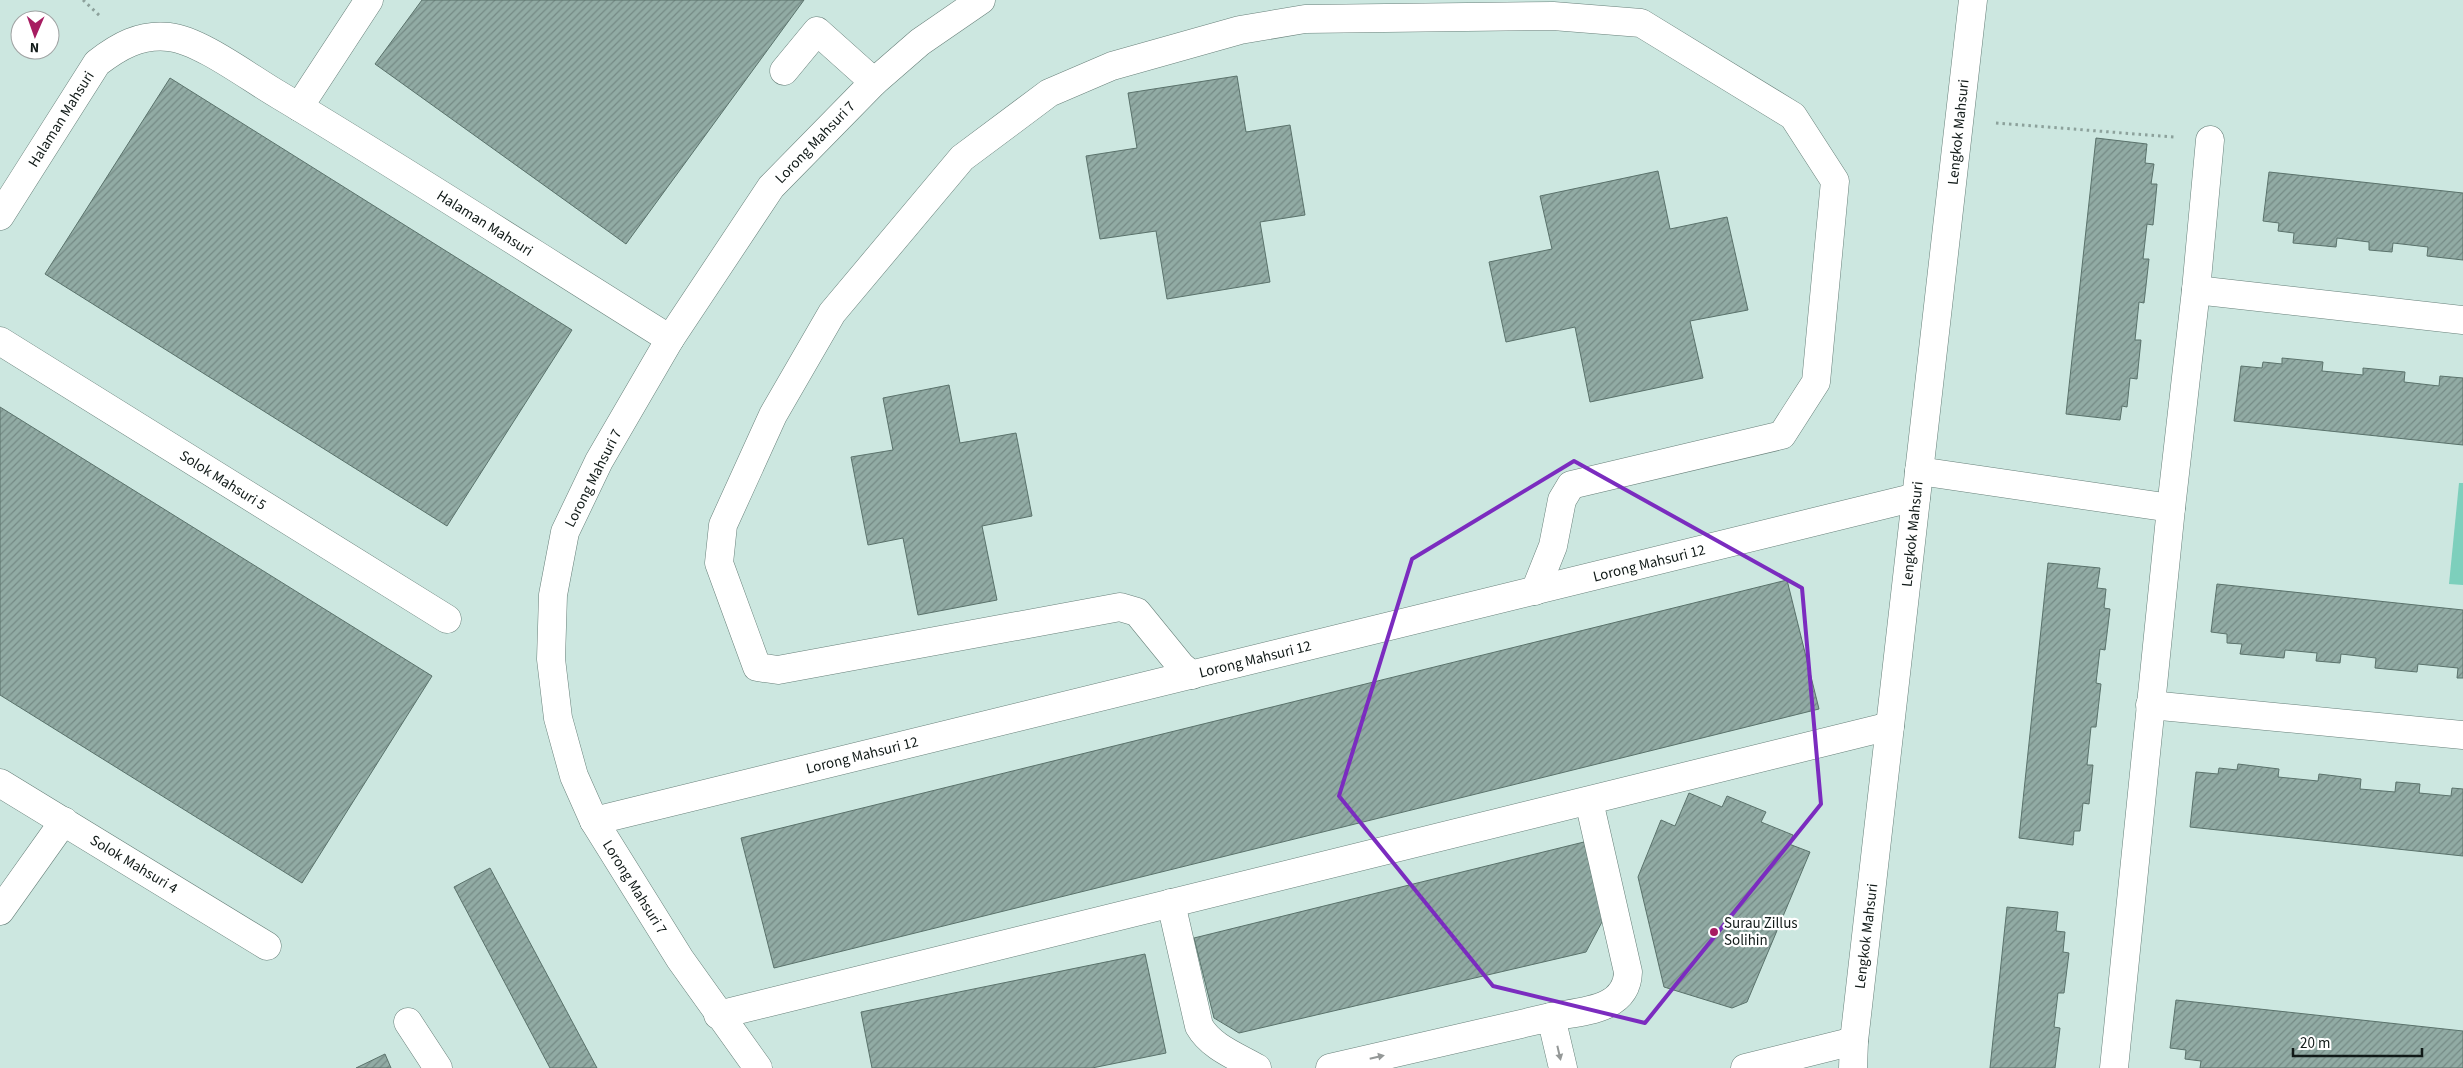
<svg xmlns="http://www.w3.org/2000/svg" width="2463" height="1068" font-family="'Source Sans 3',sans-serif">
  <defs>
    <pattern id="building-hatch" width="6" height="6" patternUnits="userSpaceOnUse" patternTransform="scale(1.25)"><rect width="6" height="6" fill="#91aba4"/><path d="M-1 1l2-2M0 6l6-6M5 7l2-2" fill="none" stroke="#758a85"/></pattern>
  </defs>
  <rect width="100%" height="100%" fill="#cce7e0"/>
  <polygon fill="#7dcfbc" points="2459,483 2463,483 2463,585 2449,584"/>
  <g fill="url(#building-hatch)" stroke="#5a726b">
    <polygon points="422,0 804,0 626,244 375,64"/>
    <polygon points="1237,76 1246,132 1290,125 1305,215 1260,222 1270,282 1167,299 1156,231 1100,239 1086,156 1137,148 1128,93"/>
    <polygon points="170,78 572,330 447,526 45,274"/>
    <polygon points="2096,138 2147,144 2145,163 2154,164 2151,184 2157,184 2153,225 2147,224 2143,259 2149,259 2144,303 2139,302 2135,340 2141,340 2137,379 2130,378 2127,407 2122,406 2120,420 2066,414"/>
    <polygon points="1658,171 1670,229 1727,217 1748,310 1690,321 1703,378 1590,402 1575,327 1506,342 1489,262 1552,249 1540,196"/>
    <polygon points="2269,172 2463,193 2463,260 2427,256 2428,247 2393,243 2392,252 2369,250 2369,242 2337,238 2336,247 2293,243 2294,233 2278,231 2279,223 2263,221"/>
    <polygon points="2282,358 2323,362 2322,371 2363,375 2363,368 2405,372 2404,382 2439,386 2440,376 2463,378 2463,445 2234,421 2241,366 2262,368 2263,362 2282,364"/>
    <polygon points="949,385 960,443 1016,433 1032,516 982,526 997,600 918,615 903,538 868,545 851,457 893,450 883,398"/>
    <polygon points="0,407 432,676 302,883 0,695"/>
    <polygon points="2048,563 2100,568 2097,588 2106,589 2104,608 2110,609 2105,650 2100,649 2096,683 2101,684 2096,727 2091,727 2087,765 2093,765 2089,804 2083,803 2080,831 2074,831 2073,845 2019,838"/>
    <polygon points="1787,580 1819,709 774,968 741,838"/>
    <polygon points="2217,584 2463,610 2463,678 2457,678 2458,668 2418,664 2417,672 2375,668 2376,658 2341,654 2340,663 2316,661 2317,653 2285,650 2284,658 2240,654 2242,644 2227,643 2227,634 2211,632"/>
    <polygon points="2238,764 2279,769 2278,777 2318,781 2319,774 2361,779 2360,789 2395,792 2396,782 2420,784 2419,793 2451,796 2452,788 2463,789 2463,856 2190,827 2196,772 2218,774 2219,768 2237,770"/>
    <polygon points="1689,793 1722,807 1727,796 1766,812 1761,822 1793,835 1789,844 1810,852 1747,1002 1732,1008 1664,987 1638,877 1661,820 1675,826"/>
    <polygon points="1584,842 1603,920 1586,952 1239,1033 1214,1018 1194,938"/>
    <polygon points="490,868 597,1068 550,1068 454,887"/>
    <polygon points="2007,907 2058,912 2056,931 2065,932 2063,952 2069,953 2064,993 2058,993 2054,1027 2060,1028 2055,1068 1990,1068"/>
    <polygon points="1145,954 1166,1053 1092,1068 872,1068 861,1012"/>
    <polygon points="2176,1000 2463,1031 2463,1068 2200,1068 2201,1061 2185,1059 2186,1050 2170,1048"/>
    <polygon points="385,1054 391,1068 356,1068"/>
  </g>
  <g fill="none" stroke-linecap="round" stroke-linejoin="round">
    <g stroke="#68807a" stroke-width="29">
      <g id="minor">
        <polyline points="784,71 817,31 874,82"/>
        <polyline points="299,107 369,0"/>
        <path d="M0 216 97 63C119 46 140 34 169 37 200 40 251 79 279 95 411 174 540 258 670 339"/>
        <polyline points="2196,290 2463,320"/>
        <polyline points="0,341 447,619"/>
        <polyline points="1919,471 2171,508"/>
        <polyline points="1192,675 1181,666 1137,612 1120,607 778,670 757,667 719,563 723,525 773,415 832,313 962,158 1049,93 1112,66 1240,30 1305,19 1553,16 1641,23 1793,116 1835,181 1816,382 1782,435 1571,485 1562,500 1553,546 1535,591"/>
        <polyline points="2150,705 2463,735"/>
        <polyline points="0,783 267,946"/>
        <polyline points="594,821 1916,497"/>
        <path d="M1171 903 1199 1026C1211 1047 1236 1056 1257 1068"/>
        <polyline points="0,911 64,821"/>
        <polyline points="718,1015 1890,726"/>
        <path d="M1551 1017C1581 1011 1627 1011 1628 972L1589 801"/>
        <polyline points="408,1022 438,1068"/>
        <polyline points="758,1068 680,959 594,821 574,776 558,718 551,659 553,595 565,532 599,461 670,339 771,187 874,82 920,42 981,0"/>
        <polyline points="1330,1068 1551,1017 1563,1068"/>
        <polyline points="1745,1068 1854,1041"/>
        <polyline points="1853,1068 1854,1041 1973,0"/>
        <polyline points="2114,1068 2171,508 2196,290 2210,140"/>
      </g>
    </g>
    <g stroke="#8ca19b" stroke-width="3" stroke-dasharray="2.5 4" stroke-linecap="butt">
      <polyline points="83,0 101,17"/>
      <polyline points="1996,123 2174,137"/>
    </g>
    <use href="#minor" stroke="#fff" stroke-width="28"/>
  </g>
  <defs><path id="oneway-solid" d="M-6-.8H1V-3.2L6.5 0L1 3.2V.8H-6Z" transform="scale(1.25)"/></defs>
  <g fill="#949897">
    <use href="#oneway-solid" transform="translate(1559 1053) rotate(77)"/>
    <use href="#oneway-solid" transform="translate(1377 1057) rotate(-13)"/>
  </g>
  <path fill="none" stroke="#7b2cbf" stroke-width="4" stroke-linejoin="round" d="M1574 461 1802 588 1821 804 1645 1023 1493 986 1339 796 1412 559Z"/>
  <circle fill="#a71c61" stroke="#fff" stroke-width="2" cx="1714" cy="932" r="5"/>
  <g text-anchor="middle" stroke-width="4.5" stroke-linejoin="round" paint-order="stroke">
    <g font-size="15" fill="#111a18" stroke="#fff">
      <text transform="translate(61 119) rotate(-58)" y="5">Halaman Mahsuri</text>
      <text transform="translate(1958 132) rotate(-84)" y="5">Lengkok Mahsuri</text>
      <text transform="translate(815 142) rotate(-46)" y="5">Lorong Mahsuri 7</text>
      <text transform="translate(485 223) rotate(32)" y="5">Halaman Mahsuri</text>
      <text transform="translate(593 478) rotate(-63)" y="5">Lorong Mahsuri 7</text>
      <text transform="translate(223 480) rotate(32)" y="5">Solok Mahsuri 5</text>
      <text transform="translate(1912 534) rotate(-84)" y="5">Lengkok Mahsuri</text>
      <text transform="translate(1649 563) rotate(-14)" y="5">Lorong Mahsuri 12</text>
      <text transform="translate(1255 659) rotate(-14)" y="5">Lorong Mahsuri 12</text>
      <text transform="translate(862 755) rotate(-14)" y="5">Lorong Mahsuri 12</text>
      <text transform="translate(134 864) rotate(31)" y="5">Solok Mahsuri 4</text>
      <text transform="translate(635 887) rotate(58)" y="5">Lorong Mahsuri 7</text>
      <text transform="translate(1866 936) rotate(-83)" y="5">Lengkok Mahsuri</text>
    </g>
    <g font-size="15" fill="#111a18" stroke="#fff" text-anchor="start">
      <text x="1724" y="928">Surau Zillus<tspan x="1724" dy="17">Solihin</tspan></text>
    </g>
  </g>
  <g transform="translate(35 35) rotate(182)"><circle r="24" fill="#ffffff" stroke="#a0a3a3"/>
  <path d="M0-4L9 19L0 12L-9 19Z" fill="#a71c61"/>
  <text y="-8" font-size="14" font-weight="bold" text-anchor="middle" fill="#111a18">N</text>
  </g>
  <path d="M2293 1048v8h129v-8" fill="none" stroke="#111a18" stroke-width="2.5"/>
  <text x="2300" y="1048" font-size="15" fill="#111a18" stroke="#ffffff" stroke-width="4" paint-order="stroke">20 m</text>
</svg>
